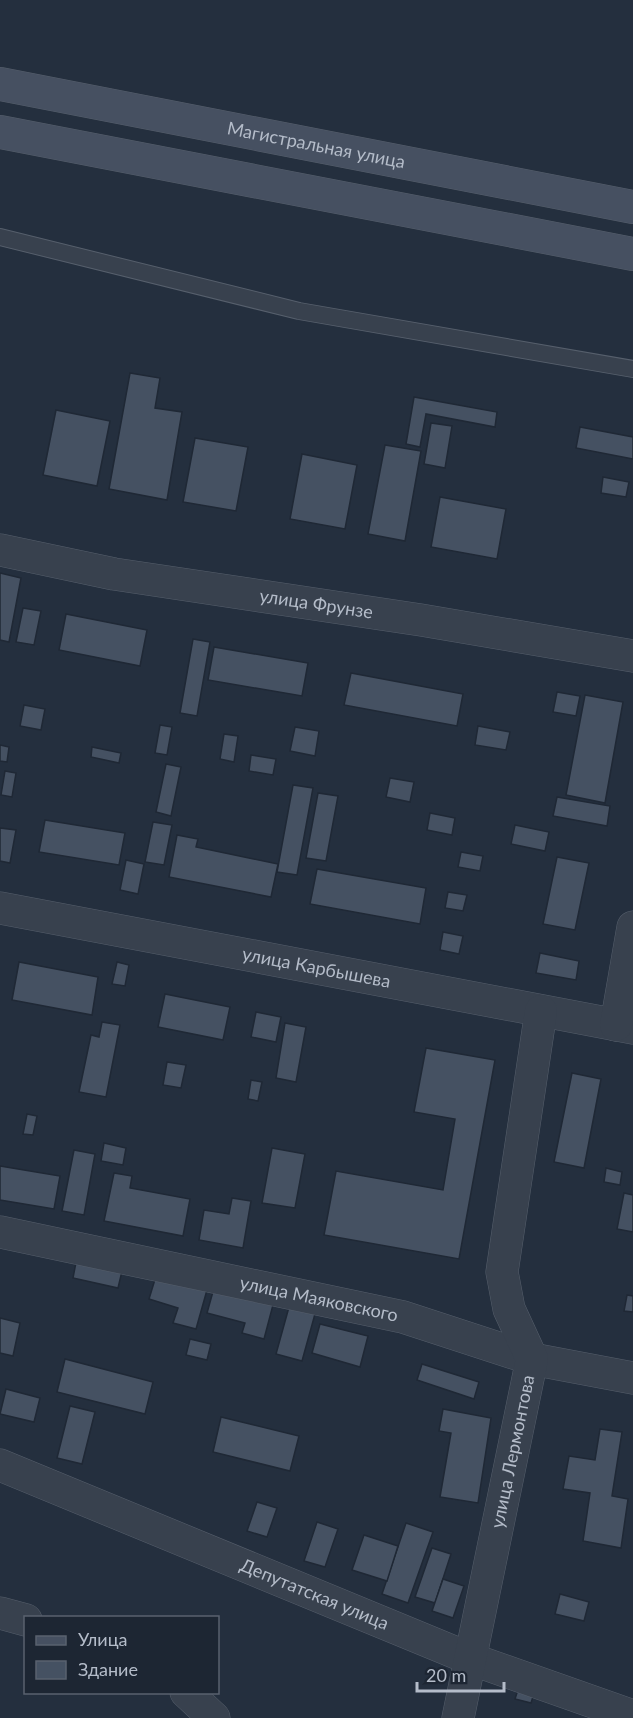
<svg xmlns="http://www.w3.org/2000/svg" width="633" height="1718" font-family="Lato,sans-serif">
  <rect width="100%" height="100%" fill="#242f3e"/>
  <g fill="#455162" stroke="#1f2835" stroke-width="1.5">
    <polygon points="130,373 160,378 155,408 182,412 167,500 109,489"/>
    <polygon points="414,397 497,412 495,427 426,414 420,447 406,444"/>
    <polygon points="56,410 110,421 97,486 43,475"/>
    <polygon points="431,423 452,426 445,468 424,464"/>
    <polygon points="580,427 633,437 633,459 576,448"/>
    <polygon points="195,438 248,447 236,511 183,502"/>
    <polygon points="385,445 421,451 405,541 368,534"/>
    <polygon points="302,454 357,465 345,529 290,519"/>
    <polygon points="603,477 629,482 626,497 601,493"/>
    <polygon points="440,497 506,509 497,559 431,547"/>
    <polygon points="0,573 21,578 9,642 0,640"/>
    <polygon points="23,608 41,611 34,645 16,642"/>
    <polygon points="66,614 147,630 140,666 59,650"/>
    <polygon points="193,639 210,642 197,716 180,713"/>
    <polygon points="214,647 308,663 302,696 208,680"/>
    <polygon points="351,673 463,694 457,726 344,705"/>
    <polygon points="557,692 580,696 576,716 553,712"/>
    <polygon points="585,695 623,702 605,803 566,795"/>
    <polygon points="24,705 45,709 41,730 20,726"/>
    <polygon points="160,725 172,727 167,755 155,753"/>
    <polygon points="478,726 510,732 506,750 475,745"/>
    <polygon points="295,727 319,731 315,756 290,751"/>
    <polygon points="224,734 238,736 234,762 220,759"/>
    <polygon points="0,745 9,747 7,762 0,761"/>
    <polygon points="92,747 121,753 119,763 91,757"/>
    <polygon points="251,755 276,759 273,775 249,771"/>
    <polygon points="166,764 181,767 171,816 156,812"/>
    <polygon points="5,771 16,773 12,797 1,795"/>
    <polygon points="390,778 414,782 410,802 386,797"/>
    <polygon points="293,785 313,788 297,875 277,872"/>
    <polygon points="318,793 338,796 326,861 306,858"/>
    <polygon points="557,797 610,806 607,826 553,816"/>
    <polygon points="430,813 455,818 452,835 427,830"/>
    <polygon points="45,820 125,833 119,865 39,852"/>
    <polygon points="153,822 172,825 164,865 145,862"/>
    <polygon points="515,825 549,832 545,851 511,844"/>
    <polygon points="0,828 16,830 10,863 0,861"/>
    <polygon points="177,835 198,839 196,847 278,864 271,897 169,877"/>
    <polygon points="461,852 483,856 480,871 458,867"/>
    <polygon points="557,857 589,863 575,930 543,924"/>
    <polygon points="126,860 144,864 138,894 120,890"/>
    <polygon points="317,869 426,888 420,924 310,904"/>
    <polygon points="448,892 467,895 463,911 445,908"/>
    <polygon points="443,932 463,936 459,954 440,950"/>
    <polygon points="540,953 579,961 576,980 536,973"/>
    <polygon points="19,962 98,977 92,1015 12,1000"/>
    <polygon points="117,962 129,965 125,986 112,984"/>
    <polygon points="165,994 230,1007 223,1040 158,1027"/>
    <polygon points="256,1012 281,1017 276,1042 251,1037"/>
    <polygon points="102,1022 120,1025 106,1097 79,1092 91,1035 99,1037"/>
    <polygon points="285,1023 306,1027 296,1082 276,1078"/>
    <polygon points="426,1048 495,1060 459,1259 324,1235 336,1171 443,1190 455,1119 414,1112"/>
    <polygon points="167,1062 186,1065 181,1088 163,1085"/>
    <polygon points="572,1073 601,1079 584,1168 554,1162"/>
    <polygon points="251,1080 262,1082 258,1101 248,1099"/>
    <polygon points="27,1114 37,1116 33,1135 23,1134"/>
    <polygon points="104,1143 126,1148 123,1165 101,1161"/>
    <polygon points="272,1148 305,1154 295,1208 262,1203"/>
    <polygon points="74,1150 95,1154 84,1215 62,1211"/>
    <polygon points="0,1166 60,1176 54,1209 0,1200"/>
    <polygon points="606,1168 622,1172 620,1185 604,1182"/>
    <polygon points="114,1173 132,1176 130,1188 190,1199 183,1236 104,1221"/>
    <polygon points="624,1193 633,1195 633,1232 617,1229"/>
    <polygon points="232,1198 251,1201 243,1248 199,1240 204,1210 229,1214"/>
    <polygon points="77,1257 123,1267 118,1288 73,1278"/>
    <polygon points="156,1276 207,1290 196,1329 173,1323 178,1308 149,1299"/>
    <polygon points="214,1288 273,1305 264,1339 242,1333 245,1323 207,1313"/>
    <polygon points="627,1295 633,1296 633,1312 624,1311"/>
    <polygon points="289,1307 315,1314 302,1361 276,1354"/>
    <polygon points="0,1318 20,1323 13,1356 0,1353"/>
    <polygon points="320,1324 368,1336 360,1367 312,1353"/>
    <polygon points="190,1339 211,1344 207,1360 186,1355"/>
    <polygon points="65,1359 153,1382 145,1414 57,1392"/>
    <polygon points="422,1364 479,1382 474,1399 417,1380"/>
    <polygon points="6,1389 40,1398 34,1422 0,1414"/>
    <polygon points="70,1406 95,1412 82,1464 57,1458"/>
    <polygon points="443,1409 491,1418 478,1503 440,1497 451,1433 439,1431"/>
    <polygon points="221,1417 299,1436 290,1471 213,1452"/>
    <polygon points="600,1429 622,1432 612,1496 628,1499 621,1548 583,1541 590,1493 563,1489 569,1456 595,1460"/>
    <polygon points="257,1502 277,1508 267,1537 247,1531"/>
    <polygon points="317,1522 338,1529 325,1567 304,1561"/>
    <polygon points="406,1523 433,1532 408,1603 382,1594"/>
    <polygon points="364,1535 398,1546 387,1581 352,1570"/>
    <polygon points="432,1548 451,1554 435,1603 415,1597"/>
    <polygon points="443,1579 464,1586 453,1618 432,1611"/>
    <polygon points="560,1594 589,1602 584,1621 555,1614"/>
    <polygon points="520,1683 536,1687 531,1703 515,1699"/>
  </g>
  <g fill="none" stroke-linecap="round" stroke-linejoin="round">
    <g stroke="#565f6c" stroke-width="18">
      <polyline id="lane" points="0,237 299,311 633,369"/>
    </g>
    <g stroke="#565f6c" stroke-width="33">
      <g id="street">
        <path id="s1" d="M0 550 114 574 421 620 633 656"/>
        <path id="s2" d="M0 908 633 1028"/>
        <polyline points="616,1025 633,927"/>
        <path id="s3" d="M0 1232 403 1317 532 1359 633 1378"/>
        <path id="s4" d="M0 1465 471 1659 633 1716"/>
        <polyline points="0,1613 26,1620"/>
        <polyline points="186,1692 214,1718"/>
        <path id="s5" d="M458 1718 532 1359 509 1309 502 1272 541 1011"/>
      </g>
    </g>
    <g stroke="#565f6c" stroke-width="34">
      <g id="secondary">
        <path id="s6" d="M0 84 633 207"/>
        <polyline points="0,132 633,254"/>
      </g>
    </g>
    <use href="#lane" stroke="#38414e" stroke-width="16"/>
    <use href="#street" stroke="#38414e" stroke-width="32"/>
    <use href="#secondary" stroke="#465061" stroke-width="33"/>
  </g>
  <g text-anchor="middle" stroke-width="5" stroke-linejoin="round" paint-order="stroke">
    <g font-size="18" fill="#b4bcc9" stroke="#1d2633">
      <text dy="6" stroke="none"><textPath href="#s6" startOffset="322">Магистральная улица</textPath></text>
      <text dy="6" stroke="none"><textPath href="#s1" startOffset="321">улица Фрунзе</textPath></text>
      <text dy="6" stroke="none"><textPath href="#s2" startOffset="322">улица Карбышева</textPath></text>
      <text dy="6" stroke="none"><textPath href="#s3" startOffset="326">улица Маяковского</textPath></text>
      <text dy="6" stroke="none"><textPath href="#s5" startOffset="272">улица Лермонтова</textPath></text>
      <text dy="6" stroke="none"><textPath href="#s4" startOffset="340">Депутатская улица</textPath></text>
    </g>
  </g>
  <rect x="24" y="1616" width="195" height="78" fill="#1d2633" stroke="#59626f" stroke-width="1.5"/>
  <rect x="36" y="1636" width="30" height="9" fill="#465061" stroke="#59626f" stroke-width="1.5"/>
  <text x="78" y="1646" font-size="18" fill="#b4bcc9">Улица</text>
  <rect x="36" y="1661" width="30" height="18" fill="#455162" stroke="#59626f" stroke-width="1.5"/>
  <text x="78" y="1676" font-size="18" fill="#b4bcc9">Здание</text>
  <path d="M417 1682v9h87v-9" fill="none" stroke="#b4bcc9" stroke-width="3"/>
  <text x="426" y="1682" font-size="18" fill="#b4bcc9" stroke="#1d2633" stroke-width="4.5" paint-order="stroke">20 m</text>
</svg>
